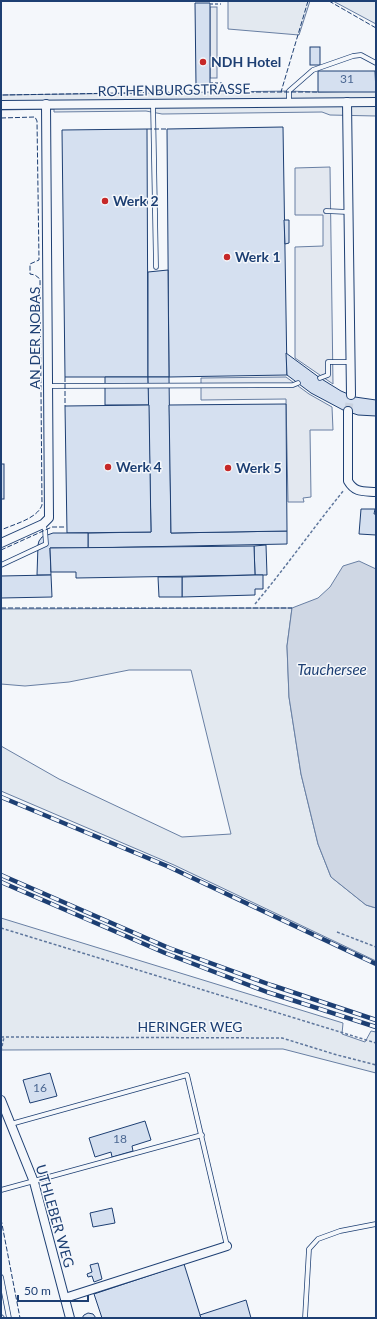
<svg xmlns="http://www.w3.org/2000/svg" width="377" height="1319" font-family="Lato,sans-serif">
  <rect width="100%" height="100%" fill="#f4f7fb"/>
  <g fill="#e3e9f0" stroke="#687fa3">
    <polygon points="228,1 310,1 299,35 228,29"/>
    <polygon points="333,1 376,1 376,24"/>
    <polygon points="289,91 318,92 376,91 376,116 330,115 322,112 162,114 146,111 54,112 54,109 1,110 1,95"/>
    <polygon points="269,608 292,608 287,646 289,697 301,774 318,844 331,877 366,905 376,908 376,961 174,865 1,791 1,746 59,779 182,837 231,834 191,670 129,670 69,682 25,686 1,684 1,609"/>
    <polygon points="1,918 343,1023 342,1034 365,1042 371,1031 376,1032 376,1073 283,1049 1,1050"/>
  </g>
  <g fill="#e3e8f0" stroke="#687fa3">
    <rect x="210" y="7" width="7" height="71"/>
    <polygon points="330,167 333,384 295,358 295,247 323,246 323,215 295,215 295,168"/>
    <polygon points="286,377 309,394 332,407 333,430 310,430 311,497 303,498 304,502 288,502 286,399 201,400 201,378"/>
  </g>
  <polygon fill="#cfd7e4" stroke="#687fa3" points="359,561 376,569 376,908 366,905 331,877 318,844 301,774 289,697 287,646 292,608 318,598 330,587 343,566"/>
  <g fill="#d5e0f0" stroke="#1d3f73">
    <polygon points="195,3 210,3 210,84 196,85"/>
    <rect x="310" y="47" width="10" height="18"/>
    <polygon points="318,71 375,71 376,92 318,92"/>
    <polygon points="283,127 287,375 169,377 167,129"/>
    <polygon points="147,129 148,377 65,377 62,130"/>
    <polygon points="284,220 289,220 289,243 285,244"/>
    <polygon points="168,270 169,377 148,377 148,272"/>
    <polygon points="286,353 320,378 341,391 355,397 376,400 376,416 358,415 343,410 311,393 287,375"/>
    <polygon points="105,377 148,377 149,405 105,405"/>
    <polygon points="148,377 169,377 171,533 287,531 287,544 88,548 88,533 151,532"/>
    <polygon points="286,404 287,531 171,533 169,405"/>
    <polygon points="149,405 151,532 67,533 65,406"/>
    <rect x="1" y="464" width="3" height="35"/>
    <polygon points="361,509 375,509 374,514 376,514 376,535 359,534"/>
    <polygon points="53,533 88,533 88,548 50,548 51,575 37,575 38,545 39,541 42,537"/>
    <polygon points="266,545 267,575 255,575 254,546"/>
    <polygon points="254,546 255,575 76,578 76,572 51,572 50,548"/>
    <polygon points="51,575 52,597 1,598 1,576"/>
    <polygon points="255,575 263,575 263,589 255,589 255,595 182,597 182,577"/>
    <polygon points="158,577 182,577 182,597 159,597"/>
    <polygon points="50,1073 57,1096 30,1103 23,1080"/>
    <polygon points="145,1121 151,1140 132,1146 133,1151 112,1157 111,1152 95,1157 89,1138"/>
    <polygon points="112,1208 115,1223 93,1227 90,1213"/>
    <polygon points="98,1263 102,1279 94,1282 92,1276 88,1277 87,1274 92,1272 90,1265"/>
    <polygon points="184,1264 201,1318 102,1318 94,1294"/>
    <polygon points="246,1300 251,1318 201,1318 200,1315"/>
    <polygon points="88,1313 93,1314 96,1318 82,1318 84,1315"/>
  </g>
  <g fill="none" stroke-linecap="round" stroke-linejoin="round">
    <polyline stroke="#c9d2e0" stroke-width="8" stroke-dasharray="8 4" stroke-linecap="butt" points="348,411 351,395"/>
    <g stroke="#1d3f73" stroke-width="5.5">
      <g id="lane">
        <polyline points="289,102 289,91 313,70 353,56 361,55 376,63"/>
        <polyline points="153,104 156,267"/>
        <polyline points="326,211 348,212"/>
        <polyline points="320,378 328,375 328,362 350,362"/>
        <polyline points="48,386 293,385 298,383"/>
        <polyline points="1,565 46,544 45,530 43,524"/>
        <polyline points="11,1124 187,1075 227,1246"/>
        <polyline points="1,1190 202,1135"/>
        <polyline points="1,1277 9,1318"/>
        <polyline points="1,1317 2,1318"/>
        <polyline points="305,1318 309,1249 318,1239 340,1231 376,1224"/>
      </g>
    </g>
    <g stroke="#1d3f73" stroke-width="10">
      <g id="street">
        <polyline points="347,102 351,395"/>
        <polyline points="1,105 376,102"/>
        <path d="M348 411V481C355 493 363 491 376 492"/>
        <polyline points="1,543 43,524 49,518 46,104"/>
        <polyline points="1,1100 34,1182 70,1318"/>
        <polyline points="65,1298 227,1246"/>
      </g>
    </g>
    <g stroke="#5e769c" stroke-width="1.5" stroke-dasharray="3 2" stroke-linecap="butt">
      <polyline points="210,4 221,4"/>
      <polyline points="210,83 222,83"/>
      <path d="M255 604C286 567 314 527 344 490"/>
      <polyline points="1,928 376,1043"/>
      <polyline points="337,932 376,947"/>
      <polyline points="1,1037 282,1038 337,1055 376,1065"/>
      <polyline points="1,1051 4,1037"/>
    </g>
    <use href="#lane" stroke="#f4f7fb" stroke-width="4"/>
    <use href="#street" stroke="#f4f7fb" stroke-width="8"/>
    <g stroke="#1d3f73" stroke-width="4.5">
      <g id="rail">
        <polyline points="1,797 167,866 376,964"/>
        <polyline points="1,875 169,948 271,985 376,1020"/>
        <polyline points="1,882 165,953 267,992 376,1027"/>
      </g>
    </g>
    <use href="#rail" stroke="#f4f7fb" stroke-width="3" stroke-dasharray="9" stroke-linecap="butt"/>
    <g stroke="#1d3f73" stroke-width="1" stroke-dasharray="5 2" stroke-linecap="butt">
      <polyline points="308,1 281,92 318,92"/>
      <polyline points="329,1 376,28"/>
      <polyline points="228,92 281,92"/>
      <polyline points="3,95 185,92"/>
      <path d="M1 118 35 117 37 121 39 260 30 264V274L35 275 40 279 42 505C37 519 14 524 1 530"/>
      <polyline points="147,129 167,129"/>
      <polyline points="65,377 65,406"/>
      <polyline points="1,550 52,527 66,527"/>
      <polyline points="1,608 292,608"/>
      <polyline points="1,1219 20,1318"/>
    </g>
  </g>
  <g fill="#c62828" stroke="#f4f7fb" stroke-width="1.5">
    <circle cx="203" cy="62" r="4"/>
    <circle cx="105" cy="201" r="4"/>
    <circle cx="227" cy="257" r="4"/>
    <circle cx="108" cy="467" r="4"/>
    <circle cx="228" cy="468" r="4"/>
  </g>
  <g text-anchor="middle" stroke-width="3" stroke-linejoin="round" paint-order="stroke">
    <g font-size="12" fill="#4b6792">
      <text x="347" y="83">31</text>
      <text x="40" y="1092">16</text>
      <text x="120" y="1143">18</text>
    </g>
    <g font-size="14" font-weight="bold" fill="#1d3f73" stroke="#f4f7fb" text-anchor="start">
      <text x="211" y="67">NDH Hotel</text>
      <text x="113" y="206">Werk 2</text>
      <text x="235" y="262">Werk 1</text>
      <text x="116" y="472">Werk 4</text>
      <text x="236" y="473">Werk 5</text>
    </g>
    <g font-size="14" fill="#1d3f73" stroke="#f4f7fb">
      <text transform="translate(174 90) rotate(-1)" y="5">ROTHENBURGSTRASSE</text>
      <text transform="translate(35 338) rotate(-90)" y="5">AN DER NOBAS</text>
      <text x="190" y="1032">HERINGER WEG</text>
      <text transform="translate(55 1216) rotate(74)" y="5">UTHLEBER WEG</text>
    </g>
    <g font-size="15" font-style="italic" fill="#1d3f73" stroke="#f4f7fb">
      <text x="332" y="675">Tauchersee</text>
    </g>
  </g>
  <rect width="377" height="1319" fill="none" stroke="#1d3f73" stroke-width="4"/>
  <path d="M18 1295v6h70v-6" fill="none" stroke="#1d3f73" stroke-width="2"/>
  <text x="24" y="1295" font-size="12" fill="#1d3f73" stroke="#f4f7fb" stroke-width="3" paint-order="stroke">50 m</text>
</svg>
